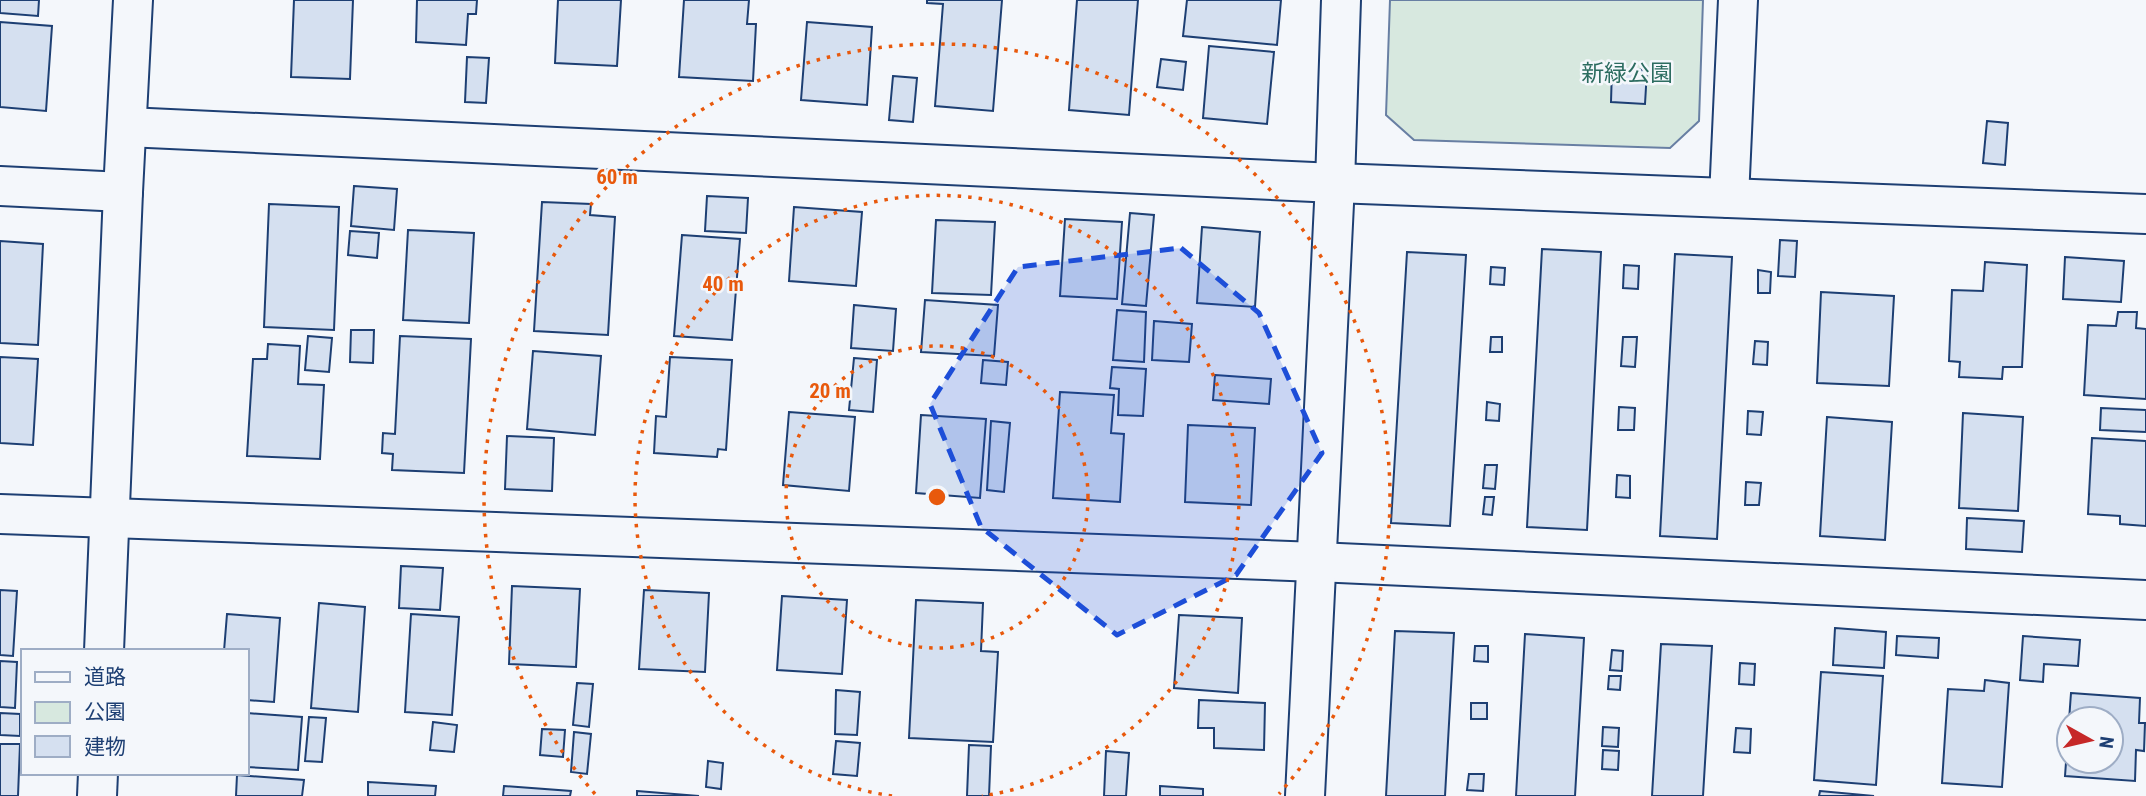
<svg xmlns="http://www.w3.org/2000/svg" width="2146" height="796" font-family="'Roboto Condensed','Noto Sans JP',sans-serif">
  <rect width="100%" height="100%" fill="#f4f7fb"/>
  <polygon fill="#d7e8df" stroke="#687fa3" stroke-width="2" points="1390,0 1703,0 1699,121 1670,148 1414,140 1386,115"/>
  <g fill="#d5e0f0" stroke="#1d3f73" stroke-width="2" fill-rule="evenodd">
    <polygon points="0,0 39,0 38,16 0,13"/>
    <polygon points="294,0 353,0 350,79 291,77"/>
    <polygon points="417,0 477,0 476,14 468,14 466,45 416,42"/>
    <polygon points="558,0 621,0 617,66 555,63"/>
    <polygon points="684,0 749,0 747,24 756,24 753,81 679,77"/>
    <polygon points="927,0 1002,0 993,111 935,106 943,4 927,3"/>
    <polygon points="1077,0 1138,0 1129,115 1069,110"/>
    <polygon points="1187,0 1281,0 1277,45 1183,36"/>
    <polygon points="0,22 52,26 46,111 0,107"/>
    <polygon points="807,22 872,27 867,105 801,100"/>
    <polygon points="1209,46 1274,52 1267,124 1203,118"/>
    <polygon points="467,57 489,58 486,103 465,102"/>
    <polygon points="1161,59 1186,62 1183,90 1157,87"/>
    <polygon points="1612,68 1647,70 1645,104 1611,102"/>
    <polygon points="893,76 917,78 913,122 889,120"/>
    <polygon points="1987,121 2008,123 2005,165 1983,163"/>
    <polygon points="354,186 397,189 394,230 351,226"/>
    <polygon points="707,196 748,198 746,233 705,231"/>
    <polygon points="542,202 591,204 590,215 615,217 608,335 534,331"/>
    <polygon points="269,204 339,207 334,330 264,327"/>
    <polygon points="794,207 862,212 856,286 789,281"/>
    <polygon points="1130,213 1154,215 1146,306 1122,304"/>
    <polygon points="1065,219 1122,222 1117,299 1060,296"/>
    <polygon points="936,220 995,222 991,295 932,293"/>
    <polygon points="1202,227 1260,232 1255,307 1197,303"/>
    <polygon points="408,230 474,233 469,323 403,320"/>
    <polygon points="350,231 379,233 377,258 348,255"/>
    <polygon points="682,235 740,239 732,340 674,336"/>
    <polygon points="1780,240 1797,241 1795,277 1778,276"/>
    <polygon points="0,241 43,244 38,345 0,343"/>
    <polygon points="1542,249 1601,252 1587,530 1527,527"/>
    <polygon points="1407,252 1466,255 1450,526 1391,523"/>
    <polygon points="1675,254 1732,257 1717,539 1660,536"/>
    <polygon points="2065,257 2124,261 2121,302 2063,299"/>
    <polygon points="1985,262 2027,265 2022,367 2003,367 2002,379 1959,377 1960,362 1949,361 1952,290 1983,291"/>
    <polygon points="1624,265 1639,266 1638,289 1623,288"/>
    <polygon points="1491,267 1505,268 1504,285 1490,284"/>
    <polygon points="1758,270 1771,272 1770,293 1758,293"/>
    <polygon points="1821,292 1894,296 1889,386 1817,383"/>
    <polygon points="925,300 998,305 994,356 921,352"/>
    <polygon points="854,305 896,309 893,351 851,348"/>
    <polygon points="1117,310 1146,312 1144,362 1113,360"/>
    <polygon points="2118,312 2137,312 2136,328 2146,329 2146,399 2084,395 2088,325 2116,326"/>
    <polygon points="1154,321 1192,324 1189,362 1152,360"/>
    <polygon points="351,330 374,330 373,363 350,362"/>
    <polygon points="308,336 332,338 329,372 305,370"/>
    <polygon points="400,336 471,339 464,473 392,470 393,454 382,453 383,433 395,434"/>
    <polygon points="1491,337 1502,337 1502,352 1490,352"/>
    <polygon points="1623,337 1637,337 1635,367 1621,366"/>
    <polygon points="1755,341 1768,342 1767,365 1753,364"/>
    <polygon points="268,344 300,346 298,384 324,385 320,459 247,456 253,359 267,359"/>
    <polygon points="533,351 601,356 595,435 527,429"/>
    <polygon points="0,357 38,359 33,445 0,443"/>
    <polygon points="670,357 732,360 726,450 718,449 717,457 654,453 656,416 666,417"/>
    <polygon points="854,358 877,360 873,412 849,410"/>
    <polygon points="983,360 1008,362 1006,385 981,383"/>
    <polygon points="1112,367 1146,369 1143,416 1118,415 1119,389 1110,388"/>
    <polygon points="1215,375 1271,379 1269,404 1213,400"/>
    <polygon points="1060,392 1114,395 1111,433 1124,434 1120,502 1053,498"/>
    <polygon points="1487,402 1500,404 1499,421 1486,420"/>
    <polygon points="1619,407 1635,408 1634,430 1618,430"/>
    <polygon points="2101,408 2146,410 2146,432 2100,430"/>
    <polygon points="1748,411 1763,412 1761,435 1747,434"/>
    <polygon points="789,412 855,417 849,491 783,485"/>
    <polygon points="1963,413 2023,417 2018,511 1959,508"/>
    <polygon points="921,415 986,419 980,498 916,493"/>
    <polygon points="1827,417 1892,422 1885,540 1820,536"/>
    <polygon points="991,421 1010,423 1004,492 987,490"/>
    <polygon points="1188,425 1255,428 1251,505 1185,502"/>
    <polygon points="507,436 554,438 552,491 505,489"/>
    <polygon points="2092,438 2146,441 2146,526 2120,524 2120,516 2088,514"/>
    <polygon points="1485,465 1497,465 1495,489 1483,488"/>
    <polygon points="1617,475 1630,476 1630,498 1616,497"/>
    <polygon points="1746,482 1761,483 1759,505 1745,505"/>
    <polygon points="1485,497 1494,497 1492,515 1483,514"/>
    <polygon points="1967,518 2024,521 2022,552 1966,549"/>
    <polygon points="401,566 443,568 440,610 399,608"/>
    <polygon points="512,586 580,589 576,667 509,664"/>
    <polygon points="0,590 17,591 13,656 0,655"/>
    <polygon points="644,590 709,593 705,672 639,669"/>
    <polygon points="782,596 847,600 842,674 777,670"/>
    <polygon points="916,600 983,603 981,651 998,652 993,742 909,738"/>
    <polygon points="319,603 365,607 358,712 311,708"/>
    <polygon points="227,614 280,618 274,702 247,700 247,651 224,651"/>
    <polygon points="411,614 459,617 452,715 405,712"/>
    <polygon points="1179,615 1242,618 1238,693 1174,688"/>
    <polygon points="1835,628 1886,632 1884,668 1833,665"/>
    <polygon points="1395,631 1454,633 1445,796 1386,796"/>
    <polygon points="1525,634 1584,638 1575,796 1516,796"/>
    <polygon points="1897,636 1939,638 1938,658 1896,655"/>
    <polygon points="2023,636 2080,640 2078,666 2044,664 2043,682 2020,680"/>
    <polygon points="1661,644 1712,646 1703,796 1652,796"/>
    <polygon points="1475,646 1488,646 1488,662 1474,661"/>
    <polygon points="1612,650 1623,651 1622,671 1610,670"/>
    <polygon points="0,661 17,662 15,708 0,707"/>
    <polygon points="1740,663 1755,664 1754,685 1739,684"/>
    <polygon points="1821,672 1883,676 1876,785 1814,780"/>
    <polygon points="1609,676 1621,676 1620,690 1608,689"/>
    <polygon points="1985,680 2009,683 2002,787 1942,783 1948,689 1984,691"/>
    <polygon points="577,683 593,684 589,727 573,725"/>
    <polygon points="836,690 860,692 857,735 835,734"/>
    <path d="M2071 693 2140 698 2139 723H2145L2144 751 2136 750 2135 781 2065 776ZM2069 719H2111V761H2069Z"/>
    <polygon points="1199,700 1265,703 1264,750 1214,748 1214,728 1198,728"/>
    <rect x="1471" y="703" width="16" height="16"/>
    <polygon points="0,713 20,714 20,736 0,735"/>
    <polygon points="247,713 302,717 298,770 247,767"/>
    <polygon points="309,717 326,718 322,762 305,761"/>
    <polygon points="433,722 457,725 454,752 430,750"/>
    <polygon points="1603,727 1619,728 1618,747 1602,746"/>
    <polygon points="1736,728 1751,729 1750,753 1734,752"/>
    <polygon points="542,729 565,730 563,757 540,755"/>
    <polygon points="574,732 591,734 587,774 571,772"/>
    <polygon points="836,741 860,743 857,776 833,774"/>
    <polygon points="0,744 20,744 18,796 0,796"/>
    <polygon points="969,745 991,746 989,796 967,796"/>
    <polygon points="1603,750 1619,751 1618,770 1602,769"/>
    <polygon points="1106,751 1129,753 1126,796 1104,796"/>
    <polygon points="708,761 723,763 721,789 706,787"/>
    <polygon points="1469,774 1484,774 1483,791 1467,790"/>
    <polygon points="237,775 304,780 302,796 236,796"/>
    <polygon points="368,782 436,786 435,796 368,796"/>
    <polygon points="504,786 571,791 570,796 503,796"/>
    <polygon points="1160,786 1203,789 1203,796 1160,796"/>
    <polygon points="637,791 699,796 637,796"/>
    <polygon points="1820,791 1874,796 1819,796"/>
  </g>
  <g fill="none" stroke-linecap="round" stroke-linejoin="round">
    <g stroke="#1d3f73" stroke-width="42">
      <g id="minor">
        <polyline points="127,127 1335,183 2146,214"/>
        <polyline points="0,186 123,192"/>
        <polyline points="1729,198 1738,0"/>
        <polyline points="0,514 1317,562 2146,600"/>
        <polyline points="104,651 123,192 133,0"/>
        <polyline points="97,796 98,773"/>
        <polyline points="1305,796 1335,183 1341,0"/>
      </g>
    </g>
    <use href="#minor" stroke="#f4f7fb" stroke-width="38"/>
  </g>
  <path fill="#1d4ed8" fill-opacity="0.2" stroke="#1d4ed8" stroke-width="5" stroke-dasharray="14 9" stroke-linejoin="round" d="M1181 248 1259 313 1322 453 1236 575 1117 635 981 527 930 404 1018 267Z"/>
  <g fill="none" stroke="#e8590c" stroke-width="3.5" stroke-dasharray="3.5 7">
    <circle cx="937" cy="497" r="151"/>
    <path d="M892 796A302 302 0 1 1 982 796"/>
    <path d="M595 794A453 453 0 1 1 1279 794"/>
  </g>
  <g text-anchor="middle" stroke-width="5" stroke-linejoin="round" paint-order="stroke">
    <g font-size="23" fill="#2c6c60" stroke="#f4f7fb">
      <text x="1627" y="81">新緑公園</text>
    </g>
  </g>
  <circle cx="937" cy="497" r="10" fill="#e8590c" stroke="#f4f7fb" stroke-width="3.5"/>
  <g font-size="21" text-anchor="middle" font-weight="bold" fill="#e8590c" stroke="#f4f7fb" stroke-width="5" stroke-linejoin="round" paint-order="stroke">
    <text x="617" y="184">60 m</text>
    <text x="723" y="291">40 m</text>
    <text x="830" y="398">20 m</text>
  </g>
  <rect x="21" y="649" width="228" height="126" fill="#f4f7fb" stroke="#9eadc5" stroke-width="2"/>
  <rect x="35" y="672" width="35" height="10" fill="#f4f7fb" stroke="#9eadc5" stroke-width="2"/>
  <text x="84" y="684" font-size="21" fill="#1d3f73">道路</text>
  <rect x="35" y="702" width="35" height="21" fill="#d7e8df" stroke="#9eadc5" stroke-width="2"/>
  <text x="84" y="719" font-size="21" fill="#1d3f73">公園</text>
  <rect x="35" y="736" width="35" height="21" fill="#d5e0f0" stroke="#9eadc5" stroke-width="2"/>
  <text x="84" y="754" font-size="21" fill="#1d3f73">建物</text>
  <g transform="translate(2090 740) rotate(98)"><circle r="33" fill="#f4f7fb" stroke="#9eadc5" stroke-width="2"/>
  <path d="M0-5L12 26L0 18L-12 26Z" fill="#c62828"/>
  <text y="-10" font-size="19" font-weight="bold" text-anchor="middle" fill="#1d3f73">N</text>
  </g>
</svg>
